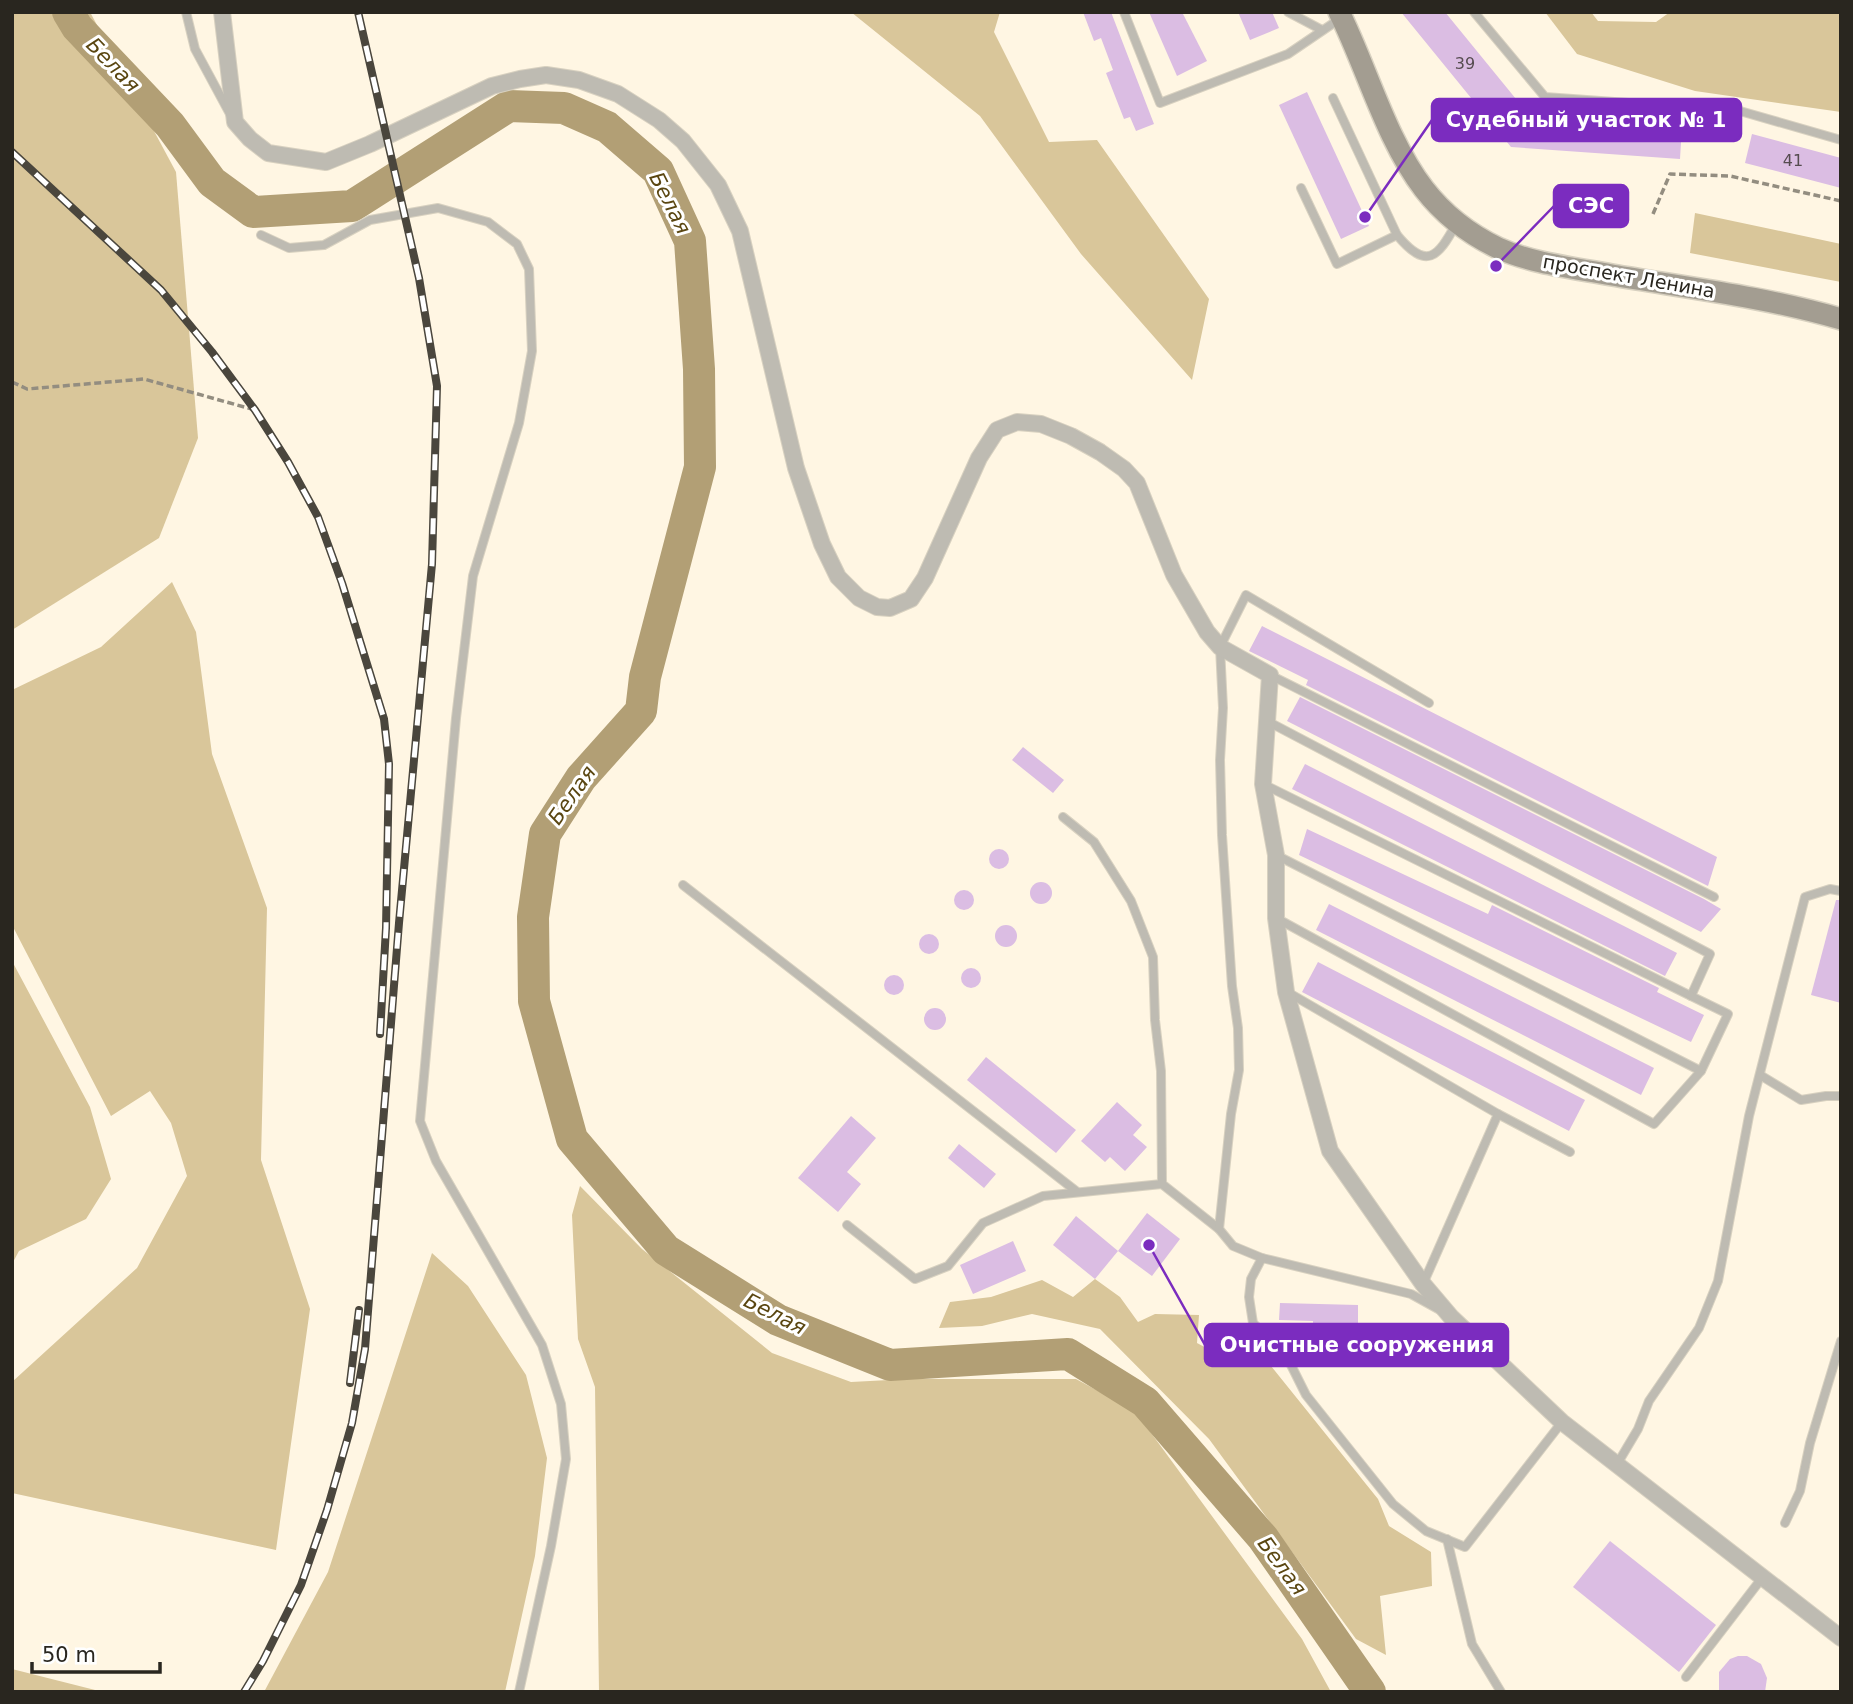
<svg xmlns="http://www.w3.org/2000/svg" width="1853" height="1704" font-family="'DejaVu Sans',sans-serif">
  <rect width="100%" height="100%" fill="#fff6e3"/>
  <g fill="#d9c69a">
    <polygon points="12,12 90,12 176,172 198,438 159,538 12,630"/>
    <polygon points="851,12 1000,12 994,32 1049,142 1097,140 1209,299 1192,380 1081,254 980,116"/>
    <polygon points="1545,12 1591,12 1598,21 1656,22 1670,12 1841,12 1841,112 1695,91 1577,54"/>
    <polygon points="1695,213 1841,244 1841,282 1690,253"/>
    <polygon points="172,582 196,632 212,754 267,908 261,1160 310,1309 276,1550 12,1493 12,1382 137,1268 187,1176 171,1123 150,1091 111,1116 12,925 12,690 101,647"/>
    <polygon points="12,961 90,1107 111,1179 86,1219 19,1251 12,1264"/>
    <polygon points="580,1186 642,1249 772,1353 851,1382 908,1379 1076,1379 1135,1411 1302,1639 1331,1692 599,1692 595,1387 578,1339 572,1215"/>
    <polygon points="432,1253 468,1286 526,1375 547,1458 535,1556 505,1692 264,1692 328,1572"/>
    <polygon points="1095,1279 1120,1297 1138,1322 1155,1314 1199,1315 1197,1343 1227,1359 1259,1351 1378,1499 1389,1526 1431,1552 1432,1586 1380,1596 1386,1655 1356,1639 1209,1439 1100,1329 1032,1314 982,1326 939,1328 950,1302 991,1297 1042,1280 1073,1297"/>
    <polygon points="12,1669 103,1692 12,1692"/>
  </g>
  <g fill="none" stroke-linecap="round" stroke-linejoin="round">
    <polyline stroke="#b29f75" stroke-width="32" points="68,12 77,27 170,125 212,182 253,212 352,206 509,106 564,108 607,127 658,171 690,241 699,369 700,467 645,677 641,711 581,778 545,834 533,917 534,1001 572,1139 666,1250 778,1320 890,1365 1068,1354 1145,1402 1263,1538 1370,1692"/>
  </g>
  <g fill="#dbbde3">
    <polygon points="1083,12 1111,12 1154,124 1136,131 1130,117 1124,119 1106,73 1113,70 1101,38 1094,41"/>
    <polygon points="1149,12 1182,12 1207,61 1177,76"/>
    <polygon points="1238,12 1272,12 1279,28 1250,40"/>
    <polygon points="1401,12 1445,12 1529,115 1682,125 1680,159 1511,147"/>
    <polygon points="1307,92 1369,226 1341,239 1279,105"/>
    <polygon points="1752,134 1841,158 1841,188 1745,163"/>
    <polygon points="1262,626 1717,857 1708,886 1306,685 1308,680 1249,651"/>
    <polygon points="1300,697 1704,899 1721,909 1701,932 1287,721"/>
    <polygon points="1023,747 1064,780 1053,793 1012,760"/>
    <polygon points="1305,764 1677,953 1665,976 1292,789"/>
    <polygon points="1307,829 1488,914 1492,905 1659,988 1657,992 1704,1015 1691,1042 1299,855"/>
    <circle cx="999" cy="859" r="10"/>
    <circle cx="1041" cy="893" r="11"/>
    <circle cx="964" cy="900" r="10"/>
    <polygon points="1836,900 1841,900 1841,1003 1811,995"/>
    <polygon points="1329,904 1654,1068 1641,1095 1316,930"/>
    <circle cx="1006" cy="936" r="11"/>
    <circle cx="929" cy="944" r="10"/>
    <polygon points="1318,962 1585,1100 1569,1131 1302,992"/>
    <circle cx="971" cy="978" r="10"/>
    <circle cx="894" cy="985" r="10"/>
    <circle cx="935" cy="1019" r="11"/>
    <polygon points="986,1057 1076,1130 1056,1153 967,1080"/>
    <polygon points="1117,1102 1142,1125 1133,1135 1147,1147 1125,1171 1110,1157 1105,1162 1081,1141"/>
    <polygon points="851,1116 876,1138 847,1172 861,1184 838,1212 798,1178"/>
    <polygon points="959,1144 996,1174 984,1188 948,1158"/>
    <polygon points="1147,1213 1180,1239 1152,1276 1118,1251"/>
    <polygon points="1076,1216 1118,1251 1095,1279 1053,1245"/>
    <polygon points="1013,1241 1026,1271 973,1294 960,1265"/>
    <polygon points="1280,1303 1358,1305 1358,1324 1333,1323 1333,1342 1313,1341 1313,1321 1279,1320"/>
    <polygon points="1610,1541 1716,1625 1679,1672 1573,1587"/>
    <polygon points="1738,1656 1747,1656 1761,1664 1767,1678 1765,1692 1719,1692 1719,1672 1730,1659"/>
  </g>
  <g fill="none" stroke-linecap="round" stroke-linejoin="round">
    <g stroke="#d8d1c0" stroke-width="10">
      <g id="service">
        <polyline points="186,12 195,49 230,114"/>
        <polyline points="1124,12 1160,103 1288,54 1341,18"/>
        <polyline points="1288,12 1322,30"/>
        <polyline points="1474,12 1545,97 1740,111 1841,140"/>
        <polyline points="1333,98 1397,235"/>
        <path d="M1301 188 1337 264 1397 235C1427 271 1438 257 1456 224"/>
        <polyline points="261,235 289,248 324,245 370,220 438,208 488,222 517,244 529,269 532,351 519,423 473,576 456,718 420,1121 436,1161 542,1345 561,1404 566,1459 551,1546 519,1692"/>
        <polyline points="1270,675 1714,897"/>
        <polyline points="1263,784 1691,996 1710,954 1265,720"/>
        <polyline points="1063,817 1094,842 1131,901 1153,957 1155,1020 1161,1071 1162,1184"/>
        <polyline points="1276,855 1701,1071 1728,1014 1691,996"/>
        <polyline points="683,885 1076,1191"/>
        <polyline points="1276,918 1654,1124 1701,1071"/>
        <polyline points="1289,993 1498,1114 1423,1284"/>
        <polyline points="1760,1075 1801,1100 1826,1096 1841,1096"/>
        <polyline points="1498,1114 1570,1152"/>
        <polyline points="847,1225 915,1279 948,1266 983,1223 1043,1196 1162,1184 1219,1229 1233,1246 1262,1258 1411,1294 1440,1310"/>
        <polyline points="1219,1229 1231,1114 1239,1070 1238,1028 1232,986 1222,835 1220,760 1223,708 1220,647 1246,595 1429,703"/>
        <polyline points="1262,1258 1251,1279 1249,1297 1253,1323 1287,1357 1306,1395 1393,1504 1426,1531 1465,1547 1562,1422"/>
        <polyline points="1616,1466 1638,1429 1649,1401 1699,1328 1718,1281 1749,1116 1805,897 1830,889 1841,891"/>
        <polyline points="1785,1523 1800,1491 1810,1443 1841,1341"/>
        <polyline points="1447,1539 1472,1644 1501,1692"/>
        <polyline points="1686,1677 1762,1578"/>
      </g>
    </g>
    <g stroke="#d8d1c0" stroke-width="18">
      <polyline id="minor" points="222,12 235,122 250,139 268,153 326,162 370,144 492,86 520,79 546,75 579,80 618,94 659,120 683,141 718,185 740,231 796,468 822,544 838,577 859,598 877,607 890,608 911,599 925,578 979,458 997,430 1017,422 1041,424 1071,436 1100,452 1124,469 1137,483 1174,575 1207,632 1220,647 1270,675 1263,784 1276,855 1276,918 1286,992 1330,1151 1423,1284 1451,1317 1562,1422 1841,1638"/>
    </g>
    <g stroke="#d8d1c0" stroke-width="24">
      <path id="secondary" d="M1339 12C1367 68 1386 140 1424 189 1444 215 1469 234 1498 248 1533 264 1575 268 1612 275 1689 288 1766 297 1841 319"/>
    </g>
    <g stroke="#938d80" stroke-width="3.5" stroke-dasharray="7 3.5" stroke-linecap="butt">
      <polyline points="1653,214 1670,174 1730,176 1841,201"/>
      <polyline points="12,382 27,389 144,379 255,410"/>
    </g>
    <use href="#service" stroke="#bebbb2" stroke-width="8"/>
    <use href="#minor" stroke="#bebbb2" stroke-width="16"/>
    <use href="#secondary" stroke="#a39d91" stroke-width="21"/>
    <g stroke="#4a463d" stroke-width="8">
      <g id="rail">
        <polyline points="12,152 161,290 212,352 255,410 288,462 318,517 342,583 384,719 389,764 386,928 380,1034"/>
        <polyline points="350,1383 359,1310"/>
        <polyline points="244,1692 263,1661 301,1585 327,1510 352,1423 365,1349 399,923 432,564 437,386 419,278 358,12"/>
      </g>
    </g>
    <use href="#rail" stroke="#fff" stroke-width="5" stroke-dasharray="16" stroke-linecap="butt"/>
  </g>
  <g text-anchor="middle" stroke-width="6" stroke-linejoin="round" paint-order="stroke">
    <g font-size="16" fill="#564c50">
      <text x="1465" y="69">39</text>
      <text x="1793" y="166">41</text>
    </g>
    <g font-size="19" fill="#29261f" stroke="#fff">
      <text transform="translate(1629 276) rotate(10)" y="7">проспект Ленина</text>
    </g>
    <g font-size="21" font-style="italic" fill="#5a4611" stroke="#fff">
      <text transform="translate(113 65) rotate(46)" y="7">Белая</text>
      <text transform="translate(670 203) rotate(63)" y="7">Белая</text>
      <text transform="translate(572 795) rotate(-55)" y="7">Белая</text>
      <text transform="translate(775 1314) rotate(27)" y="7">Белая</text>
      <text transform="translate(1282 1566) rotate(54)" y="7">Белая</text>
    </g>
  </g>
  <path fill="none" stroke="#7b2cbf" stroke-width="2.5" d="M1365 217L1432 120M1496 266L1554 206M1149 1245L1205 1345"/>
  <g fill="#7b2cbf" stroke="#fff" stroke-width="2.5">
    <circle cx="1365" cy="217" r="7"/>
    <circle cx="1496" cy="266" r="7"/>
    <circle cx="1149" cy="1245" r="7"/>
  </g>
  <g fill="#7b2cbf" stroke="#7b2cbf" stroke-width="2.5">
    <rect x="1432" y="99" width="309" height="42" rx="7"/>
    <rect x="1554" y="185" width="74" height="42" rx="7"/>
    <rect x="1205" y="1324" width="303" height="42" rx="7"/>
  </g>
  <g font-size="21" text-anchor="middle" font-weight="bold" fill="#fff">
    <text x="1586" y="127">Судебный участок № 1</text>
    <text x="1591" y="213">СЭС</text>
    <text x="1357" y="1352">Очистные сооружения</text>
  </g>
  <rect width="1853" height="1704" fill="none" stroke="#29261f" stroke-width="28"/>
  <path d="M32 1662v10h128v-10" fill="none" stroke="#29261f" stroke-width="3.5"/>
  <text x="42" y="1662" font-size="21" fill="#29261f" stroke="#ffffff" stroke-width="5" paint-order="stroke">50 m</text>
</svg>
